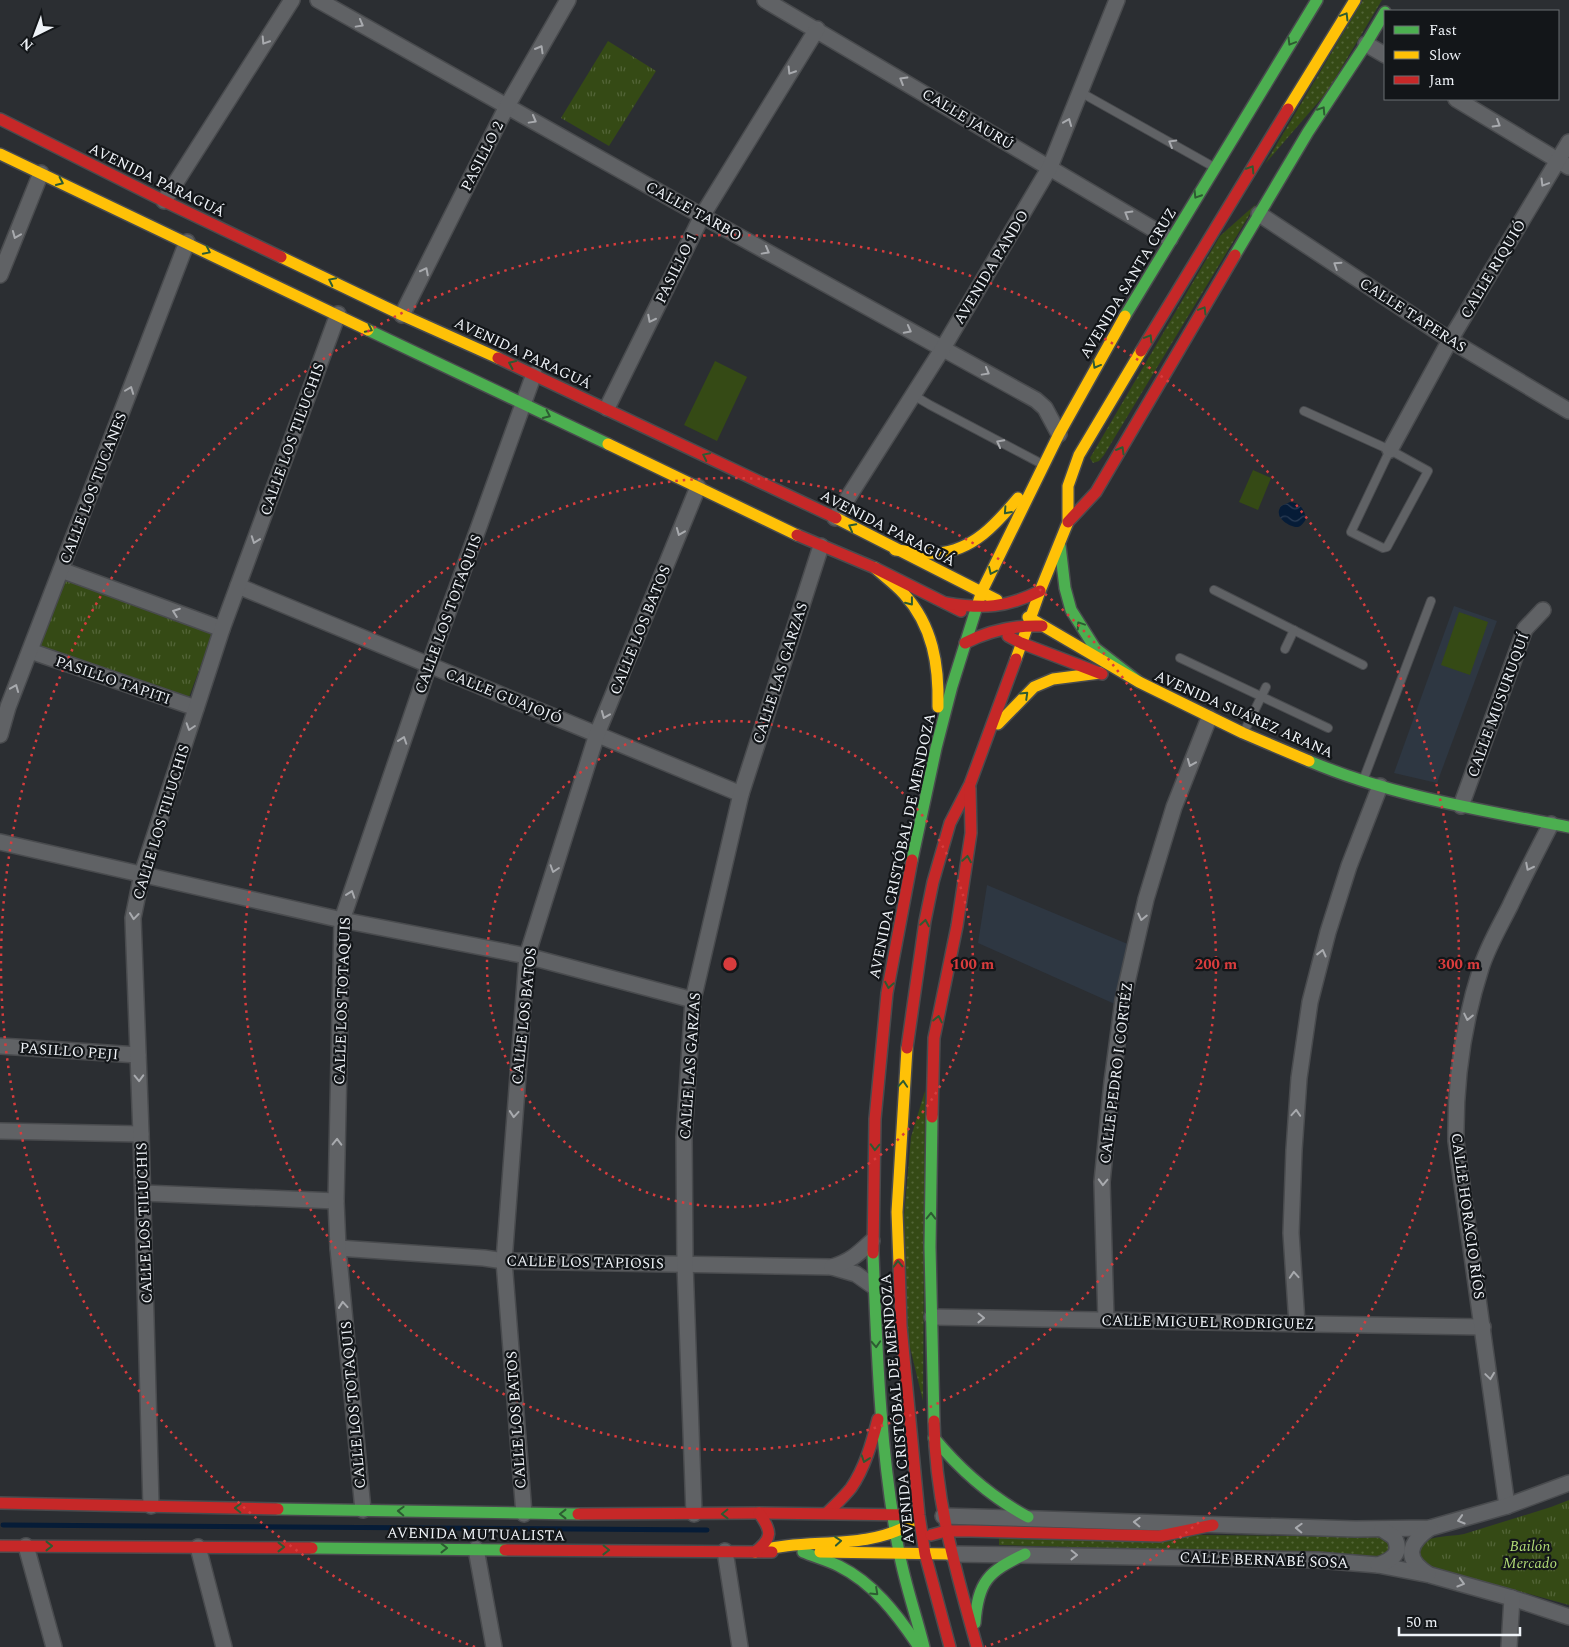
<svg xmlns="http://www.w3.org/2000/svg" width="1569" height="1647" font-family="Spectral,serif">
  <defs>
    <pattern id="grass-dots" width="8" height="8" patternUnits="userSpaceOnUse" patternTransform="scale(1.25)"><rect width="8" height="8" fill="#354a15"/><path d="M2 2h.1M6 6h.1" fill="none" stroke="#536538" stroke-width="1.8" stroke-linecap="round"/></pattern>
    <pattern id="park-tufts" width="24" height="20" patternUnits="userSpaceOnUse" patternTransform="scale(1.25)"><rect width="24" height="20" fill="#354a15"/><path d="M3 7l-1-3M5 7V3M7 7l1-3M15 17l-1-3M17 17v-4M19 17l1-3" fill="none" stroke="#536538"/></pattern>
    <pattern id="water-waves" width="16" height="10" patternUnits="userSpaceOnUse" patternTransform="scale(1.25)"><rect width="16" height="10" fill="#061c37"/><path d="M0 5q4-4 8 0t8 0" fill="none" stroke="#2b3d55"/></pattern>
  </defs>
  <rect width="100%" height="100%" fill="#2b2e32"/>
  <g fill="#2e3742">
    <polygon points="1454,606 1497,621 1437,783 1394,773"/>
    <polygon points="987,885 1130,945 1117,1005 978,943"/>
  </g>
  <g fill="url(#grass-dots)">
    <polygon points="1363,0 1382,0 1327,92 1265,164"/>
    <polygon points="1256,204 1104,455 1099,461 1093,463 1090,458 1220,236"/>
    <polygon points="925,1091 923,1401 908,1339 904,1216 911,1137"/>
    <polygon points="1201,1535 1376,1537 1384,1538 1388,1542 1390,1552 1379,1560 1287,1553 999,1545 999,1536"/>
  </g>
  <g fill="url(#park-tufts)">
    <polygon points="608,41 656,71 609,146 561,118"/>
    <polygon points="65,579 213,632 188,700 38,648"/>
    <path d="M1569 1500V1605L1431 1567C1420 1561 1417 1555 1421 1543 1434 1535 1449 1537 1464 1534L1551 1507Z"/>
  </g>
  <g fill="#354a15">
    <polygon points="715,361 747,377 717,441 684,425"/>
    <polygon points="1253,470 1271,478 1258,510 1239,502"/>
    <polygon points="1459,612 1488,622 1470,675 1441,665"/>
  </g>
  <path fill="url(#water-waves)" d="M1290 502C1301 503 1304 509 1306 519 1304 522 1302 526 1298 527 1292 528 1279 520 1279 514 1278 511 1280 508 1281 506Z"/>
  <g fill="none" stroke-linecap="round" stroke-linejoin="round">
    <polyline stroke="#061c37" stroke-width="5" points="3,1525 707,1530"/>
    <g stroke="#494b4e" stroke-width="10">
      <g id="lane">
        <polyline points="1080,92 1212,166"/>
        <polyline points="913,395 930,405 1042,464"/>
        <polyline points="1304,411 1390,450 1428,471 1387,547 1383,548 1351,532 1390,450"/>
        <polyline points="1214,590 1363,665"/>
        <polyline points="1285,649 1294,630"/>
        <polyline points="1180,658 1328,728"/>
        <polyline points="1244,732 1266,687"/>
        <polyline points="1364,778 1431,601"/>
      </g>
    </g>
    <g stroke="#494b4e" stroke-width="18">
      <g id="street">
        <polyline points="318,0 702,216 1036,400 1045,408 1059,434"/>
        <polyline points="765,0 1170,239"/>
        <polyline points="1366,44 1385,55"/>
        <polyline points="1456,99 1569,167"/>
        <polyline points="164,201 292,0"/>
        <polyline points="1259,214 1450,340 1569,411"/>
        <polyline points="0,275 41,173"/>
        <polyline points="402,315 507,106 568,0"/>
        <polyline points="607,408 702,216 817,29"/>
        <polyline points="1390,450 1450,340 1569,142"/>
        <polyline points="835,518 943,348 1050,167 1117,0"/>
        <polyline points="61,570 222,629"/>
        <polyline points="238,586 741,794"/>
        <polyline points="30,651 196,708"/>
        <polyline points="0,735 8,707 187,242"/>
        <polyline points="1461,806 1525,629 1543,610"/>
        <polyline points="0,842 342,920 527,956 693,1000"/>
        <polyline points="0,1046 138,1055"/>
        <polyline points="0,1131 141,1134"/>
        <polyline points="143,1193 336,1201"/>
        <polyline points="338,1248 484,1258 504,1261 832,1267 856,1274 873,1286"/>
        <path d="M832 1267C851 1261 858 1254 872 1241"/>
        <polyline points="932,1317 1483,1327"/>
        <polyline points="1106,1320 1102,1182 1112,1082 1123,1000 1146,899 1174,807 1209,718"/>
        <polyline points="1297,1324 1291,1233 1294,1150 1299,1078 1310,1002 1328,932 1349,866 1380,786"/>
        <polyline points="151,1506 141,1134 133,918 142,874 222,629 338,314"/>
        <path d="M1507 1506 1456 1141C1455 1082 1463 1024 1481 968 1488 946 1500 926 1510 906 1523 878 1537 851 1551 824"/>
        <polyline points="363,1510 338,1248 336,1201 342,920 429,665 534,374"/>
        <polyline points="524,1514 504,1261 527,956 597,734 698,487"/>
        <polyline points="694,1514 685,1264 684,1137 693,1000 741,794 821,546"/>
        <polyline points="943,1516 1355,1529 1430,1528 1507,1506 1569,1483"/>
        <polyline points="26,1546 54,1647"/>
        <polyline points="198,1547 224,1647"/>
        <polyline points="476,1549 494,1647"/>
        <polyline points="725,1551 740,1647"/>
        <polyline points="951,1554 1317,1560 1378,1565 1430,1575 1512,1598 1569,1617"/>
        <path d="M1378 1565C1392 1560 1403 1553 1394 1537L1382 1529"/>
        <path d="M1428 1574C1403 1558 1409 1543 1430 1528"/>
        <polyline points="1509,1647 1512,1598"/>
      </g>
    </g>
    <g stroke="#494b4e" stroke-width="14">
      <g id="fast">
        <polyline points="1235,255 1308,132 1366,44 1385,12"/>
        <polyline points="1125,316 1317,0"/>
        <polyline points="368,330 608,444"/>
        <polyline points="1060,546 1065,588 1071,610 1095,648 1139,682"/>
        <path d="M1309 761C1391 796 1482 810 1569 827"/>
        <polyline points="912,860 936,748 952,686 978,603"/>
        <polyline points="932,1117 930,1247 934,1421"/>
        <path d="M873 1253C877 1353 880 1453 899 1552 905 1584 916 1615 924 1647"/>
        <path d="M934 1438C961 1471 991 1497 1028 1517"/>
        <polyline points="278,1509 578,1514"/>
        <polyline points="312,1548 505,1550"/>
        <path d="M803 1552C815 1557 827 1560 839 1566 873 1583 896 1613 917 1644"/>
        <path d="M975 1623C978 1581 988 1572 1025 1554"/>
      </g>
    </g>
    <g stroke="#494b4e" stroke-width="14">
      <g id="slow">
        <polyline points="1288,109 1355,0"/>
        <polyline points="0,154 368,330"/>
        <polyline points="281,257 402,315 498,358"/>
        <polyline points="608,444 797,535"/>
        <polyline points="836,518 997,600"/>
        <path d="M895 550C909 551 923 554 937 553 973 551 997 523 1018 498"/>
        <path d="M875 568C885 577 895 584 904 594 933 626 939 665 938 707"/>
        <polyline points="978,603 982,591 1059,434 1125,316"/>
        <polyline points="1028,617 1139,682 1243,733 1309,761"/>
        <polyline points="1016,659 1040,591 1068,522 1068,486 1079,455 1141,351"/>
        <polyline points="998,724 1034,687 1053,679 1100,673"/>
        <polyline points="899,1264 897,1212 907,1048"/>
        <path d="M755 1552C805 1537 863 1551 909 1525"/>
        <polyline points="820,1552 951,1554"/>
      </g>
    </g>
    <g stroke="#494b4e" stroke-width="14">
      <g id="jam">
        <polyline points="0,119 164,201 281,257"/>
        <polyline points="1141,351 1288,109"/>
        <polyline points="498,358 836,518"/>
        <polyline points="1068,522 1096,492 1235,255"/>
        <polyline points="797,535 875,568 961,611"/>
        <path d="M946 603C983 609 1006 608 1040 591"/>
        <polyline points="1008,636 1021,643 1102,674"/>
        <path d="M965 643C990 630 1014 625 1042 626"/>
        <polyline points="907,1048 925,921 933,882 950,823 970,784 1016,659"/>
        <polyline points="932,1117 934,1038 957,926 971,833 970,788"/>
        <polyline points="873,1253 875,1119 887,993 912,860"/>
        <polyline points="899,1264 901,1326 919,1515 925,1554 950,1647"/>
        <path d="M934 1421C935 1500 956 1572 977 1647"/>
        <polyline points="0,1503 278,1509"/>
        <path d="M827 1513C835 1505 844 1497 851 1488 865 1468 872 1442 878 1419"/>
        <polyline points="578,1514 759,1513 910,1515"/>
        <polyline points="931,1535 946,1531 970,1531 1160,1536 1213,1525"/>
        <polyline points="0,1546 312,1548"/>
        <polyline points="505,1550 772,1552"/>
        <path d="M755 1552C773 1538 772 1531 759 1513"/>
      </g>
    </g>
    <use href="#lane" stroke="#606265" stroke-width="8"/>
    <use href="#street" stroke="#606265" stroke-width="15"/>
    <use href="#fast" stroke="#4caf50" stroke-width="11"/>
    <use href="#slow" stroke="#ffc107" stroke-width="11"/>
    <use href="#jam" stroke="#c62828" stroke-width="11"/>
  </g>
  <defs><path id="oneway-chevron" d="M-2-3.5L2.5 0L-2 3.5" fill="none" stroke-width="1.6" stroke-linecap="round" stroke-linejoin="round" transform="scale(1.25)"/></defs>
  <g stroke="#2d5b32">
    <use href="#oneway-chevron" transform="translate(1345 16) rotate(-59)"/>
    <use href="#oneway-chevron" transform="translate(1291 42) rotate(121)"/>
    <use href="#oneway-chevron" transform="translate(1322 110) rotate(-57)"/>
    <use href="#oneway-chevron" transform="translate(1251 169) rotate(-58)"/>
    <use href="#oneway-chevron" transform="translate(60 182) rotate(25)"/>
    <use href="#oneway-chevron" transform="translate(1197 195) rotate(122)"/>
    <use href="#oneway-chevron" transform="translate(207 251) rotate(26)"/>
    <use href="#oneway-chevron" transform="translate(332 281) rotate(-154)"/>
    <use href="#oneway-chevron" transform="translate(1203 310) rotate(-59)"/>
    <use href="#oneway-chevron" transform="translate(369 329) rotate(26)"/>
    <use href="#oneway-chevron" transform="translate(1149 338) rotate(-59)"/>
    <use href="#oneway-chevron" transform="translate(512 364) rotate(-156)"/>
    <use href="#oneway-chevron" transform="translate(1096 365) rotate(119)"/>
    <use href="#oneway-chevron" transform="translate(547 415) rotate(25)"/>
    <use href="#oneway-chevron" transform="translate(1121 450) rotate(-60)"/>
    <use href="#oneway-chevron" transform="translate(706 456) rotate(-154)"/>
    <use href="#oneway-chevron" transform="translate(1007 511) rotate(132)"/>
    <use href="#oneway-chevron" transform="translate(852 527) rotate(-152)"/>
    <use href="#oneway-chevron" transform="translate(992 571) rotate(115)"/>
    <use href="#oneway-chevron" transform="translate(910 602) rotate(52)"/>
    <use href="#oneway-chevron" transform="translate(1080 625) rotate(-124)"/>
    <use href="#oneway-chevron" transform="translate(1025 695) rotate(-44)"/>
    <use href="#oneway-chevron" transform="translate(967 859) rotate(-81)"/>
    <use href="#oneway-chevron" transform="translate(925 923) rotate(-81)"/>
    <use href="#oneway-chevron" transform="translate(889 985) rotate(100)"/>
    <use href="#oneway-chevron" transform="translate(938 1019) rotate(-78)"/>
    <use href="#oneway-chevron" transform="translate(903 1084) rotate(-86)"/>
    <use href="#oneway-chevron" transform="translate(875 1147) rotate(92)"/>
    <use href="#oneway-chevron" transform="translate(931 1216) rotate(-89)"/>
    <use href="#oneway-chevron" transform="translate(898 1264) rotate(-92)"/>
    <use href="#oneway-chevron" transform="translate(876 1344) rotate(87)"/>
    <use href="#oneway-chevron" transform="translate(865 1459) rotate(109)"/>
    <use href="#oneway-chevron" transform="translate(238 1508) rotate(-179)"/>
    <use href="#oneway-chevron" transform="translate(401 1511) rotate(-178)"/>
    <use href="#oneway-chevron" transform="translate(563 1514) rotate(-180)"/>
    <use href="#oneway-chevron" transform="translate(725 1514) rotate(179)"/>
    <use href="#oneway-chevron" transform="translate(838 1541) rotate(-5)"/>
    <use href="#oneway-chevron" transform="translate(49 1546)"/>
    <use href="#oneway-chevron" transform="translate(281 1547)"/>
    <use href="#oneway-chevron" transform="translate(444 1548)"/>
    <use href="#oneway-chevron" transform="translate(606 1550) rotate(1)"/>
    <use href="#oneway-chevron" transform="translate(875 1592) rotate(43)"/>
  </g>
  <g stroke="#a8aaae">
    <use href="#oneway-chevron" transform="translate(360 24) rotate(29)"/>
    <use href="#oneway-chevron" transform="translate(265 41) rotate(123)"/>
    <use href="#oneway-chevron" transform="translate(540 49) rotate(-60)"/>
    <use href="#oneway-chevron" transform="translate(791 71) rotate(122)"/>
    <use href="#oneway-chevron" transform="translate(903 80) rotate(-149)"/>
    <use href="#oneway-chevron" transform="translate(533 120) rotate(29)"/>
    <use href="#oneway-chevron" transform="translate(1068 122) rotate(-68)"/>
    <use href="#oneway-chevron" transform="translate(1497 124) rotate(31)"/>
    <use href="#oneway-chevron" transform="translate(1172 143) rotate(-150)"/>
    <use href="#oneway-chevron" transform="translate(1544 183) rotate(121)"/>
    <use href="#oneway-chevron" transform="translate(1128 214) rotate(-149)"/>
    <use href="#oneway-chevron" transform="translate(16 235) rotate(112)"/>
    <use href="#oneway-chevron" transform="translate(766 251) rotate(29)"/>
    <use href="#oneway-chevron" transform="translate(1337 265) rotate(-147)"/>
    <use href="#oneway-chevron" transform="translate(425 271) rotate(-63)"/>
    <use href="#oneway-chevron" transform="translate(651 319) rotate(117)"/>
    <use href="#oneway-chevron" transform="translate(908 330) rotate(28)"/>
    <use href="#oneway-chevron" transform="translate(986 372) rotate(29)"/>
    <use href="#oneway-chevron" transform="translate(130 390) rotate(-69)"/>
    <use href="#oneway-chevron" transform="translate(1000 443) rotate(-152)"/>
    <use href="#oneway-chevron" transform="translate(680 532) rotate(112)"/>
    <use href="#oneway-chevron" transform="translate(255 540) rotate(110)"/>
    <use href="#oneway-chevron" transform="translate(176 612) rotate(-160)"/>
    <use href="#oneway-chevron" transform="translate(15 688) rotate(-68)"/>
    <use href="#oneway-chevron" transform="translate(605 715) rotate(112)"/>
    <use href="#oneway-chevron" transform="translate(190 727) rotate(108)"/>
    <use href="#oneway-chevron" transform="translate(403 740) rotate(-71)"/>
    <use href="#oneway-chevron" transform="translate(1191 763) rotate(112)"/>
    <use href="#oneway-chevron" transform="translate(1529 867) rotate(117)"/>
    <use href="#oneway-chevron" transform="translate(554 869) rotate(108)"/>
    <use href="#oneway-chevron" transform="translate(351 894) rotate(-71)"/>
    <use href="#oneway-chevron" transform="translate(134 916) rotate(96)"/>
    <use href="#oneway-chevron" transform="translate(1142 917) rotate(103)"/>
    <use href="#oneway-chevron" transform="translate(1322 953) rotate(-76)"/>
    <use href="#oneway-chevron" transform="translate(1468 1017) rotate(102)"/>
    <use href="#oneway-chevron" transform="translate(139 1078) rotate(88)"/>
    <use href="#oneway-chevron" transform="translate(1296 1113) rotate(-86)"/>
    <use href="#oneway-chevron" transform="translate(514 1114) rotate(95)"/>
    <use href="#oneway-chevron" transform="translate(337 1142) rotate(-89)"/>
    <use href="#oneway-chevron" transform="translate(1103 1182) rotate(92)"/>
    <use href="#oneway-chevron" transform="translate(1294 1275) rotate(-94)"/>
    <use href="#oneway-chevron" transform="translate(343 1305) rotate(-95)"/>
    <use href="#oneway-chevron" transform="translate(981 1318) rotate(1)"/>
    <use href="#oneway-chevron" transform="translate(1490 1376) rotate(82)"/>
    <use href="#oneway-chevron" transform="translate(1461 1520) rotate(163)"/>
    <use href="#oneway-chevron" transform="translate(1137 1522) rotate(-178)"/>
    <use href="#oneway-chevron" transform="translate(1299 1528) rotate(-178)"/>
    <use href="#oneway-chevron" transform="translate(1074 1555) rotate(1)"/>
    <use href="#oneway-chevron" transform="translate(1461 1583) rotate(16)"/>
  </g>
  <g fill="none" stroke="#d83c3d" stroke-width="2.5" stroke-dasharray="2.5 5">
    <circle cx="730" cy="964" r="243"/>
    <circle cx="730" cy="964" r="486"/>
    <path d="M475 1647A729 729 0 1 1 985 1647"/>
  </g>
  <g text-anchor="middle" stroke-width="4.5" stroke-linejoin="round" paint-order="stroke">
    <g font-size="15" fill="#eff3f8" stroke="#131619">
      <text transform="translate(968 119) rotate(31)" y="5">CALLE JAURÚ</text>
      <text transform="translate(482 156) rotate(-63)" y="5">PASILLO 2</text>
      <text transform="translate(157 180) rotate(26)" y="5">AVENIDA PARAGUÁ</text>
      <text transform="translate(694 211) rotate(29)" y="5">CALLE TARBO</text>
      <text transform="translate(991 267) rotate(-59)" y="5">AVENIDA PANDO</text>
      <text transform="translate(676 268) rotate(-64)" y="5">PASILLO 1</text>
      <text transform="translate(1493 269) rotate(-59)" y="5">CALLE RIQUIÓ</text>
      <text transform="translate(1128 283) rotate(-59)" y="5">AVENIDA SANTA CRUZ</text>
      <text transform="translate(1413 315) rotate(33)" y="5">CALLE TAPERAS</text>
      <text transform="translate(523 353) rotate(25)" y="5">AVENIDA PARAGUÁ</text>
      <text transform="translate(292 439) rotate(-70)" y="5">CALLE LOS TILUCHIS</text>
      <text transform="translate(93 488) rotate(-69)" y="5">CALLE LOS TUCANES</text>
      <text transform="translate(888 528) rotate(27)" y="5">AVENIDA PARAGUÁ</text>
      <text transform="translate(448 614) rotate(-70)" y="5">CALLE LOS TOTAQUIS</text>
      <text transform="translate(640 630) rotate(-68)" y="5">CALLE LOS BATOS</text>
      <text transform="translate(780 673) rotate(-72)" y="5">CALLE LAS GARZAS</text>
      <text transform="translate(113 680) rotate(19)" y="5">PASILLO TAPITI</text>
      <text transform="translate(504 696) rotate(22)" y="5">CALLE GUAJOJÓ</text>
      <text transform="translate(1498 705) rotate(-70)" y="5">CALLE MUSURUQUÍ</text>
      <text transform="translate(1244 714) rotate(24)" y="5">AVENIDA SUÁREZ ARANA</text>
      <text transform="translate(161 822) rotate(-73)" y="5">CALLE LOS TILUCHIS</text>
      <text transform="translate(902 846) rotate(-78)" y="5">AVENIDA CRISTÓBAL DE MENDOZA</text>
      <text transform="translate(342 1001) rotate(-88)" y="5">CALLE LOS TOTAQUIS</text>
      <text transform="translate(524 1016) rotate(-84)" y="5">CALLE LOS BATOS</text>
      <text transform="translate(69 1051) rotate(4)" y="5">PASILLO PEJI</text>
      <text transform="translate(690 1066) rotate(-86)" y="5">CALLE LAS GARZAS</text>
      <text transform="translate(1116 1073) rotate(-83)" y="5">CALLE PEDRO I CORTÉZ</text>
      <text transform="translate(1468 1216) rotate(82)" y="5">CALLE HORACIO RÍOS</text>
      <text transform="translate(144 1223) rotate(-92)" y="5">CALLE LOS TILUCHIS</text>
      <text transform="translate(585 1262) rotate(1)" y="5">CALLE LOS TAPIOSIS</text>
      <text transform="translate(1208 1322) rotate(1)" y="5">CALLE MIGUEL RODRIGUEZ</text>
      <text transform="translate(353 1405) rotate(-95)" y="5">CALLE LOS TOTAQUIS</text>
      <text transform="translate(897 1409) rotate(-95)" y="5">AVENIDA CRISTÓBAL DE MENDOZA</text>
      <text transform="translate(516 1420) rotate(-94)" y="5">CALLE LOS BATOS</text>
      <text transform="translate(476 1534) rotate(1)" y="5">AVENIDA MUTUALISTA</text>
      <text transform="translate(1264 1560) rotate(2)" y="5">CALLE BERNABÉ SOSA</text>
    </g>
    <g font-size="15" font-style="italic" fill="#b1dc76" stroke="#131619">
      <text x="1530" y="1551">Bailón<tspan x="1530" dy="17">Mercado</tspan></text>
    </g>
  </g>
  <circle cx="730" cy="964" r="8" fill="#d83c3d" stroke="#131619" stroke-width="2.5"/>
  <g font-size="15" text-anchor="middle" font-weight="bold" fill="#d83c3d" stroke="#131619" stroke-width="4.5" stroke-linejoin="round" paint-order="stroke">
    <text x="973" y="969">100 m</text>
    <text x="1216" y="969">200 m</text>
    <text x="1459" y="969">300 m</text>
  </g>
  <rect x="1384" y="10" width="175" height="90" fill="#131619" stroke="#6b6e72"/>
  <rect x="1394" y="26" width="25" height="8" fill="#4caf50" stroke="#6b6e72"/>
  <text x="1429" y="35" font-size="15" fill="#eff3f8">Fast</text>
  <rect x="1394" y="51" width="25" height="8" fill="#ffc107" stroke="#6b6e72"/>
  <text x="1429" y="60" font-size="15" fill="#eff3f8">Slow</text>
  <rect x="1394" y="76" width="25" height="8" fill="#c62828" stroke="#6b6e72"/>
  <text x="1429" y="85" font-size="15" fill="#eff3f8">Jam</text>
  <g transform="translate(35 35) rotate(222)" stroke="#131619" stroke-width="4" paint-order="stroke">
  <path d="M0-4L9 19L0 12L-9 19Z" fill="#eff3f8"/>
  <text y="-8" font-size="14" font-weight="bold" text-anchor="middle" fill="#eff3f8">N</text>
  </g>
  <path d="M1399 1627v8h121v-8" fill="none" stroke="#eff3f8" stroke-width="2.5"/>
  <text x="1406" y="1627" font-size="15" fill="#eff3f8" stroke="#131619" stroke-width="4" paint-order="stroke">50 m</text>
</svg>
